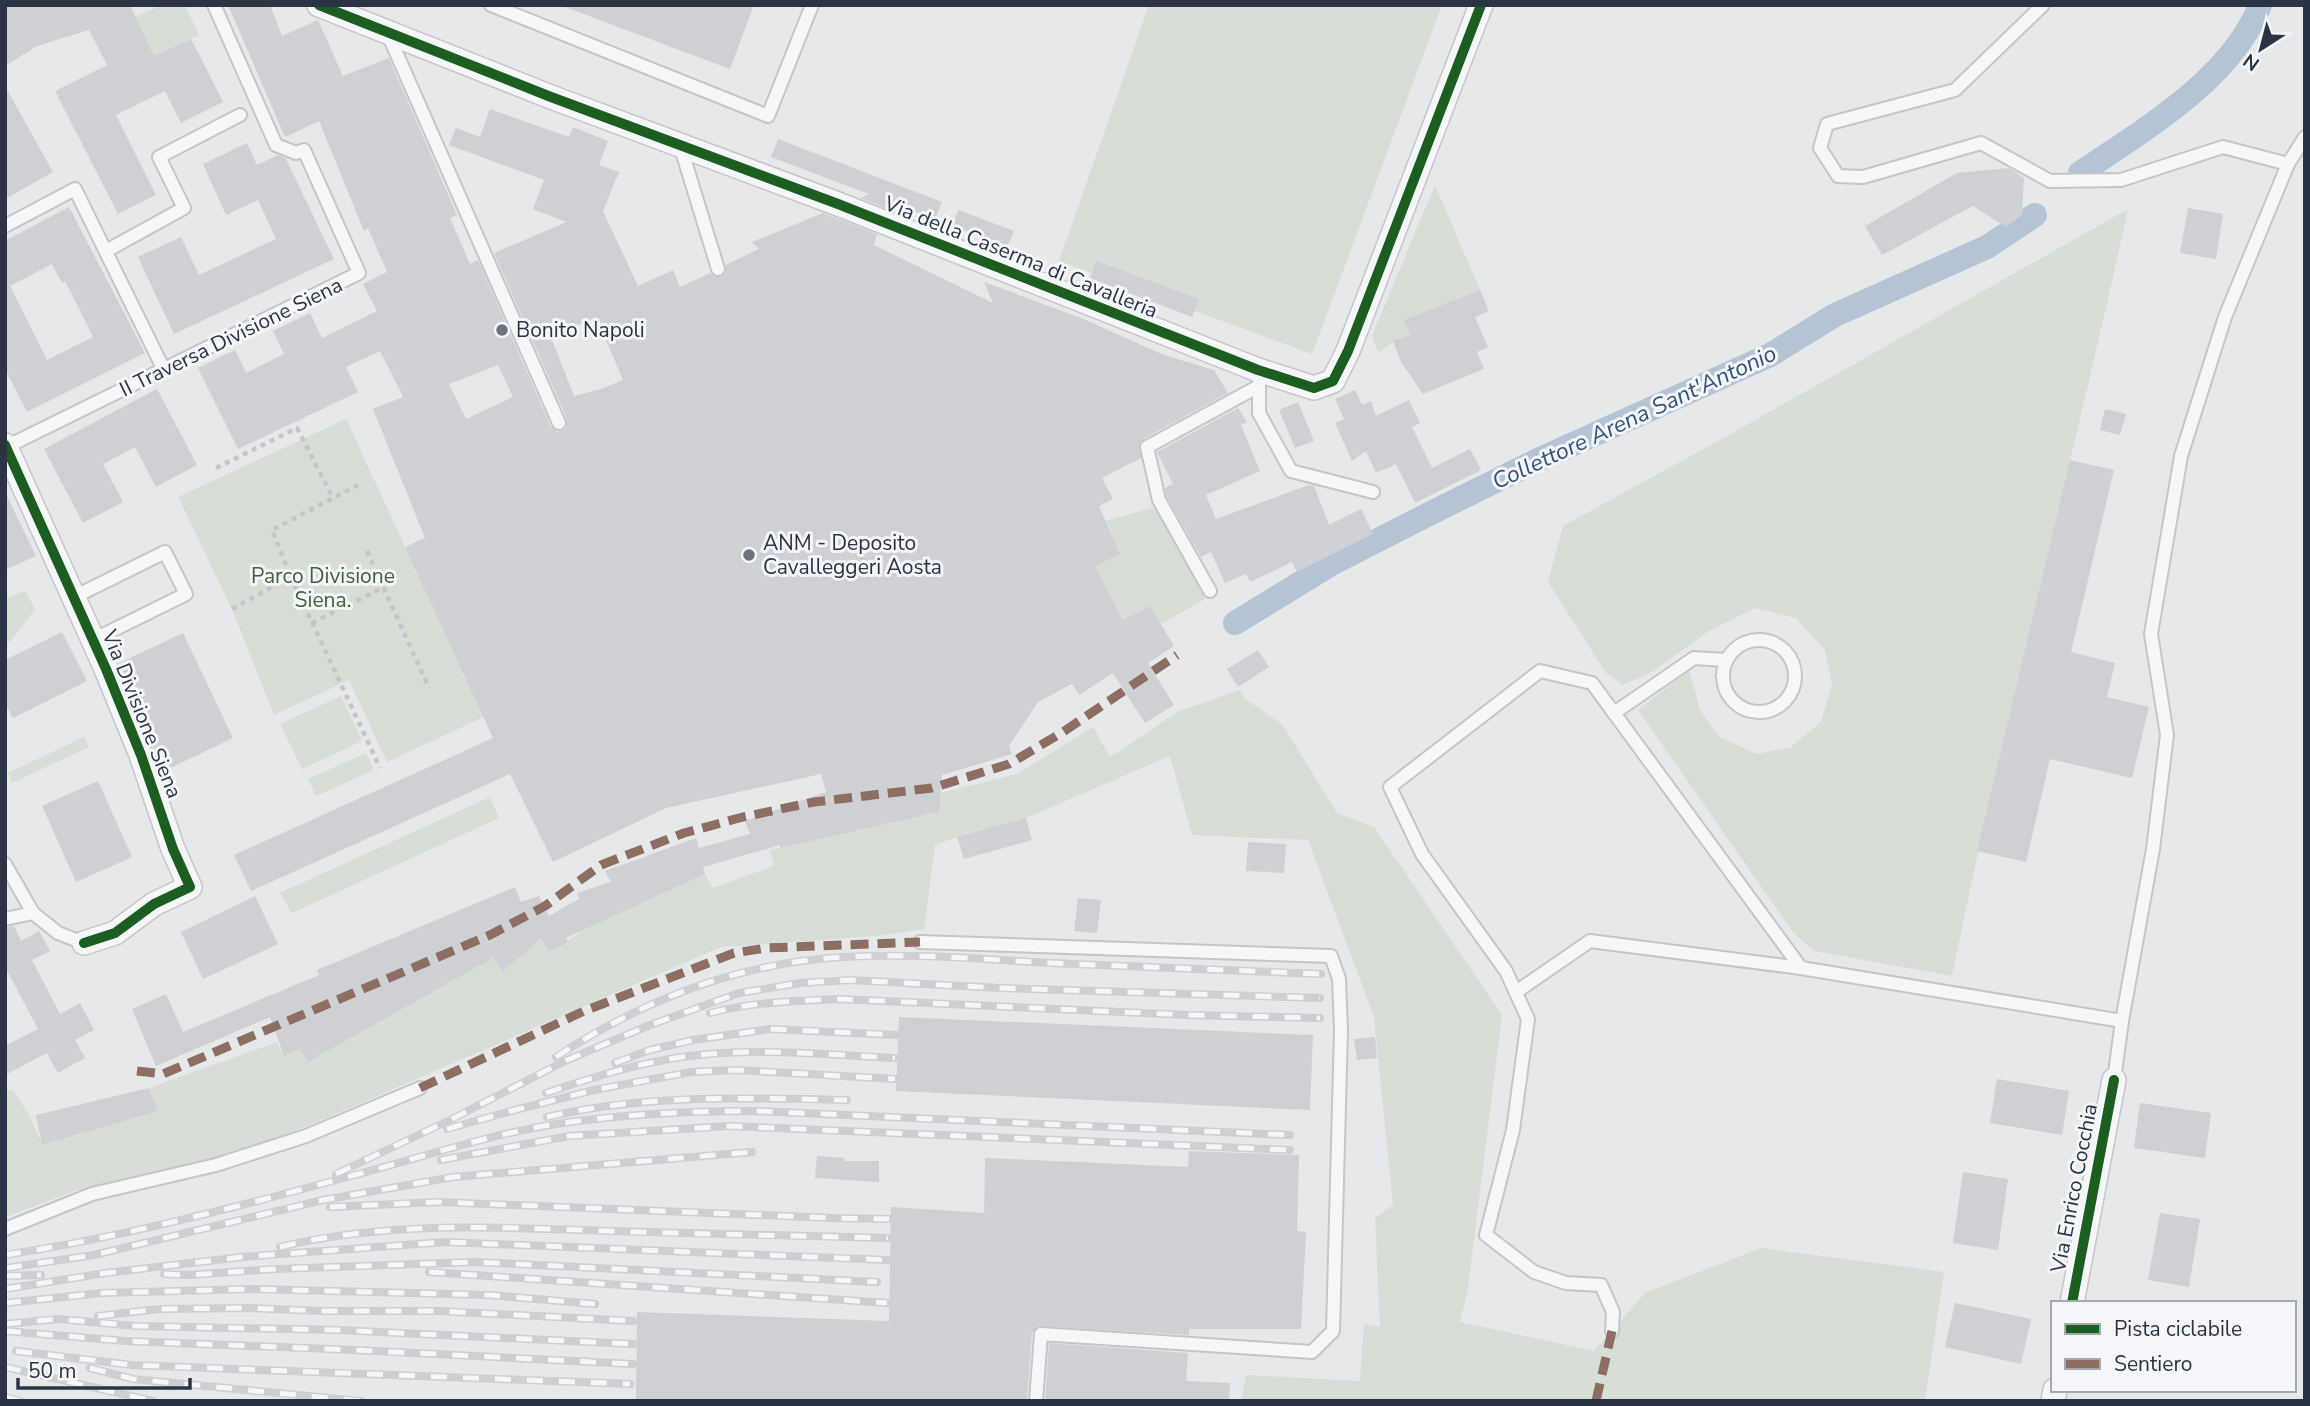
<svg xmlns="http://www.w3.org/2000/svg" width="2310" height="1406" font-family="'Nunito Sans',sans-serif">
  <rect width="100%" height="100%" fill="#e6e8ea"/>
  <g fill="#d6ded6">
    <polygon points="161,5 185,5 199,35 154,56 135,17"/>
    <polygon points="1149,5 1442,5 1312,354 1059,261"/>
    <polygon points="1435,185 1480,290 1405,320 1410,335 1393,342 1378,353 1372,336"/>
    <path d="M2128 209C2072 466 2004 719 1952 976L1814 951 1793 932 1638 710 1689 670 1700 710 1719 737 1757 754 1791 747 1821 722 1832 684 1825 650 1796 618 1755 608 1709 631 1652 672 1623 685 1606 673 1548 582 1563 526 1729 435Z"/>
    <polygon points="346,419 484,717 387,762 349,680 274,715 232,609 178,497"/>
    <polygon points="1155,507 1205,599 1161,624 1150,606 1123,620 1093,562 1120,554 1106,521"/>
    <polygon points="25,591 35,609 11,641 5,643 5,599"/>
    <polygon points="1240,690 1244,698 1282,724 1337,813 1374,827 1502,1015 1468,1288 1460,1322 1594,1351 1645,1293 1761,1248 1944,1272 1925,1401 1241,1401 1246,1375 1360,1381 1364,1324 1380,1327 1375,1218 1393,1205 1374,1017 1308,840 1192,835 1170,756 1026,818 957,837 935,845 924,929 876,936 721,947 315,1123 254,1146 198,1163 83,1188 8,1216 5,1214 5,1091 13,1090 29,1115 43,1145 158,1111 149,1088 277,1042 284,1056 300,1049 308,1062 493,958 504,972 519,958 512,940 535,927 550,952 589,927 705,874 713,888 774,866 770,850 938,812 940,793 1017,774 1093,727 1110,757 1179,711"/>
    <polygon points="341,696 362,741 302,769 280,724"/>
    <polygon points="84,737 89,747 12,783 8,773"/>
    <polygon points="366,753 374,770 316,796 308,779"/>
    <polygon points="490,797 499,818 292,913 280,893"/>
  </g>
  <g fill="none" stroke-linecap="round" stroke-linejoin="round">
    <g stroke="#b4c4d5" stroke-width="24">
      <path d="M2080 173C2143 130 2232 79 2260 5"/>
      <polyline points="1235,623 1333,563 1427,515 1538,460 1770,355 1835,315 1987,247 2035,215"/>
    </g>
  </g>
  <g fill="#ced0d3" fill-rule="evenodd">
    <polygon points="5,5 130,5 154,56 191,39 223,102 181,123 165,91 116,115 156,195 118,214 55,91 107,65 89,30 37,46 5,66"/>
    <path d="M228 5H270L282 36 318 20 343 76 389 58 457 215 450 218 470 264 478 260 551 427 557 432 566 429 567 419 494 253 567 222 533 209 544 180 449 145 456 128 480 137 490 109 569 137 573 127 608 141 599 165 619 172 603 211 638 286 673 270 680 287 710 273 715 277H721L726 272V265L759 249 752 242 823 213 877 234 874 245 993 303 984 282 1081 318 1164 355 1214 370 1228 393 1143 439 1139 444 1141 458 1102 478 1113 499 1099 506 1120 554 1095 566 1123 620 1150 606 1174 646 1148 663 1174 705 1145 723 1113 673 1079 695 1072 684 1038 702 1009 746 1012 754 942 775 939 812 780 848V845L703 867 705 874 566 938 568 942 549 952 541 938 503 972 493 958 308 1062 300 1049 284 1056 270 1017 156 1066 132 1009 166 994 183 1032 319 975 317 970 515 887 521 902 539 896 549 916 579 899 577 893 611 882 605 871 696 838 699 848 750 834 745 821 826 792 821 774 666 808 553 862 510 774 251 891 234 855 493 738 405 547 425 538 373 409 403 397 380 351 346 367 358 392 238 449 198 368 235 350 246 373 284 354 273 331 310 313 322 338 377 311 363 284 387 272 368 228 364 231 319 121 285 137ZM596 317 623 380 601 389 574 396 551 337ZM498 365 513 397 466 419 449 384Z"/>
    <polygon points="565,5 754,5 730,69 565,7"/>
    <polygon points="5,86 53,172 5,199"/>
    <polygon points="778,139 942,202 935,219 888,201 886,208 860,198 869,194 771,157"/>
    <polygon points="247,143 257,165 278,155 286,159 334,259 174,334 138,257 181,237 199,275 276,239 258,200 226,215 203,164"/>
    <polygon points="2009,168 2024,178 2022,215 2006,227 1973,206 1882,255 1865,226 1957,173"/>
    <path d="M69 207 145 353 27 412 5 369V241ZM52 264 62 283 65 281 93 337 47 360 10 286Z"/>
    <polygon points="2188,208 2223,214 2216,259 2180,253"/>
    <polygon points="958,210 1014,231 1007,247 953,226"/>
    <polygon points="1096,261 1199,299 1192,317 1090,278"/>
    <polygon points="1480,290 1489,311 1475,317 1488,347 1477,352 1484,369 1423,394 1401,362 1393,341 1410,335 1404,320"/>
    <polygon points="157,389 197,465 156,487 135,447 103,464 123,502 83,523 44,449"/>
    <polygon points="1355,390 1362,405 1371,401 1376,416 1409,400 1420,423 1412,427 1432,468 1470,449 1481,470 1415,503 1396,464 1376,473 1366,451 1352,461 1335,423 1344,419 1335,399"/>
    <polygon points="1298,402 1314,441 1295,448 1279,410"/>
    <polygon points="1238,408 1247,422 1241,425 1260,471 1206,495 1216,519 1309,485 1314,486 1329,525 1361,509 1373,534 1297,572 1292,562 1250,582 1246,574 1225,583 1211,552 1201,557 1167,497 1165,488 1173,484 1157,452"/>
    <polygon points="2105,409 2126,414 2120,435 2100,430"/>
    <polygon points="2070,460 2114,470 2071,652 2115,663 2107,697 2149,707 2132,778 2050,759 2026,862 1977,851"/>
    <polygon points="5,492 36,556 5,570"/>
    <polygon points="62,632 87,681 13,718 5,703 5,660"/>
    <polygon points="183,633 233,738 162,772 119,663"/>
    <polygon points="1258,650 1269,667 1238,687 1227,669"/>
    <polygon points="98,781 132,857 76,882 42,806"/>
    <polygon points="1026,818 1032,840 964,859 957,837"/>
    <polygon points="1248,842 1286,844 1284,873 1246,871"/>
    <polygon points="255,896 278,944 203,979 181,932"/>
    <polygon points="1078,898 1101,900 1097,933 1074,931"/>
    <polygon points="14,926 21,941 39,931 50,951 32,960 60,1014 80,1003 94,1030 75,1040 85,1058 58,1073 47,1053 5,1075 5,1046 38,1029 5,967 5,928"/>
    <polygon points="899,1017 1313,1035 1310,1110 896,1091"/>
    <polygon points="1375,1037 1377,1058 1357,1060 1354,1039"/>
    <polygon points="1997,1079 2069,1091 2062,1135 1990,1123"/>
    <polygon points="149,1088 158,1111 42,1145 36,1115"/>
    <polygon points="2140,1103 2211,1113 2205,1158 2134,1148"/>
    <polygon points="1189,1151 1299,1155 1297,1231 1306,1232 1301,1329 1189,1329 1189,1335 1038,1326 1032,1333 1027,1401 636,1401 637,1312 889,1321 891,1207 984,1213 985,1158 1188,1167"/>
    <polygon points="817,1156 845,1158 844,1161 879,1161 879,1182 815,1178"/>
    <polygon points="1963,1172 2008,1179 1998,1250 1953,1243"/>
    <polygon points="2160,1213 2200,1219 2189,1287 2148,1280"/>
    <polygon points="1955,1303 2031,1319 2021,1364 1945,1347"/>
    <polygon points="1049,1343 1188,1353 1186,1381 1230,1383 1229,1401 1045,1401"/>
  </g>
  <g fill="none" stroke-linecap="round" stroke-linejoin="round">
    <g stroke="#c4c6c8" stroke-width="16">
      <g id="lane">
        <polyline points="491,5 768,116 812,5"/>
        <polyline points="2043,5 1955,90 1827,124 1820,148 1838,176 1863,177 1981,143 2050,181 2121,180 2223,147 2288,164"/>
        <polyline points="388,34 559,423"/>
        <polyline points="680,145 718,269"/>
        <polyline points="5,226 75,189 164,370"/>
        <polyline points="106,251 184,208 159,157 240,115"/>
        <polyline points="1259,381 1259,413 1291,471 1373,492"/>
        <polyline points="6,447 359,273 304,150 296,153 276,145 214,5"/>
        <polyline points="1210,591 1159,500 1147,447 1259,386"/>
        <polyline points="74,597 165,552 186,594 93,640"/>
        <circle cx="1759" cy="676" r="36"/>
        <polyline points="1614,713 1694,658 1726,660"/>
        <polyline points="5,864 33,913 58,933 84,943"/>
        <polyline points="5,919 33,913"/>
        <polyline points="920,942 1331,956 1339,979 1341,1030 1333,1331 1312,1352 1041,1334 1036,1401"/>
        <polyline points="1516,992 1590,941 1801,968"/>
        <polyline points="2114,1080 2122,1021 2153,849 2167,735 2151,634 2181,456 2225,317 2288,164 2305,137"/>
        <polyline points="5,1229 92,1194 216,1165 306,1136 420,1088"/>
        <polyline points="1612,1331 1613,1312 1601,1285 1566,1283 1534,1272 1486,1235 1513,1130 1528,1019 1506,971 1422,854 1390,787 1540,671 1592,683 1801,968 2122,1021"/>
      </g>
    </g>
    <g stroke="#c4c6c8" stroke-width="26">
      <g id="street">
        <polyline points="319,5 551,97 838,204 1258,370 1314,388 1333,381 1348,351 1481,5"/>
        <polyline points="5,445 106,669 141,755 173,849 190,887 154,904 115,933 84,943"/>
        <polyline points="2072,1303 2114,1080"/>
        <polyline points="2053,1401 2055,1390"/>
      </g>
    </g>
    <g stroke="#c5c6ca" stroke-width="4.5" stroke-dasharray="5 5" stroke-linecap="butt">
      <polyline points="216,468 297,428 333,498"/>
      <polyline points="367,551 429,688"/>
      <polyline points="291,577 380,768"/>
      <polyline points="232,609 291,577 272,530 362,483"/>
      <polyline points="312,623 384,587"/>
    </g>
    <use href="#lane" stroke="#f5f6f7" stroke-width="12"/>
    <use href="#street" stroke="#f5f6f7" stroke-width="23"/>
    <g stroke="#cecfd2" stroke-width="8">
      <g id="rail">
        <path d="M710 1013C752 1002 796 1001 839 999L1187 1015 1320 1018"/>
        <path d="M556 1057C643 1000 738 963 843 957 912 953 982 959 1050 963 1141 967 1231 970 1321 974"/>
        <polyline points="615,1063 650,1050 693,1040 770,1029 896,1035"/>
        <path d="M546 1093C582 1081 618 1069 654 1062 732 1045 816 1054 895 1058"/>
        <path d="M547 1117C645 1094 747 1098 847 1100"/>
        <polyline points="447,1129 511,1111 594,1090 691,1072 736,1070 895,1079"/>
        <polyline points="441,1160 569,1136 729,1126 1290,1150"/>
        <polyline points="336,1174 452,1119 565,1061 650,1025 739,993 800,983 850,980 1000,988 1320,998"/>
        <polyline points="330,1207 439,1202 833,1218 889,1219"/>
        <path d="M280 1247C386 1221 498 1227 607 1231 701 1234 795 1236 888 1238"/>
        <path d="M5 1255C122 1237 237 1207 351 1176 419 1158 487 1135 556 1124 623 1114 690 1111 757 1111L1290 1135"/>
        <polyline points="6,1268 94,1255 323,1200 453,1177 752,1152"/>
        <polyline points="429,1272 887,1303"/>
        <polyline points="164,1274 189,1275 275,1269 476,1262 877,1282"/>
        <polyline points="5,1276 41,1275"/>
        <polyline points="5,1289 106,1273 242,1257 445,1242 888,1260"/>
        <polyline points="5,1303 102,1293 250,1289 489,1295 595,1304"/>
        <polyline points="98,1316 159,1309 247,1308 321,1311 438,1311 633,1321"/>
        <polyline points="5,1324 59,1319 135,1326 338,1330 633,1344"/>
        <polyline points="5,1331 125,1341 355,1350 633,1364"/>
        <polyline points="16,1351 132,1365 630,1384"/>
        <polyline points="5,1367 153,1401"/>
        <polyline points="90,1368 133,1379 361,1401"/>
        <polyline points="5,1397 20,1401"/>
      </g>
    </g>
    <use href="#rail" stroke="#f4f6f9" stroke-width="5" stroke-dasharray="16" stroke-linecap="butt"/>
    <g stroke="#8d6e63" stroke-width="9" stroke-dasharray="18 9" stroke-linecap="butt">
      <polyline points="137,1071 163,1074 490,935 545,906 601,865 684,833 743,817 814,802 932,788 1009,764 1063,732 1177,655"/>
      <polyline points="420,1088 584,1011 734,953 766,948 920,942"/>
      <polyline points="1596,1401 1612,1331"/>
    </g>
    <g stroke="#f4f6f9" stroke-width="15">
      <g id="cycleway">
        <polyline points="319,5 551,97 838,204 1258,370 1314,388 1333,381 1348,351 1481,5"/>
        <polyline points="5,445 106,669 141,755 173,849 190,887 154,904 115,933 84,943"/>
        <polyline points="2072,1303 2114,1080"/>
      </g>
    </g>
    <use href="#cycleway" stroke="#1b5e20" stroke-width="10"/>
  </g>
  <g fill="#6c737f" stroke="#f4f6f9" stroke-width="2.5">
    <circle cx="502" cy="330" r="7"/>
    <circle cx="749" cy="555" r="7"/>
  </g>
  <g text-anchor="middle" stroke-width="6" stroke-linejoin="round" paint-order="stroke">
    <g font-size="21" fill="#2b3445" stroke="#f4f6f9">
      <text transform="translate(1021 257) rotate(22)" y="7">Via della Caserma di Cavalleria</text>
      <text transform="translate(231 337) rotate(-26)" y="7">II Traversa Divisione Siena</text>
      <text transform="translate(142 714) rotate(68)" y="7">Via Divisione Siena</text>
      <text transform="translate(2074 1188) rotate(-79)" y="7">Via Enrico Cocchia</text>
    </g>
    <g font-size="21" fill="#2b3445" stroke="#f4f6f9" text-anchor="start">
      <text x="516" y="337">Bonito Napoli</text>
      <text x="763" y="550">ANM - Deposito<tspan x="763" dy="24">Cavalleggeri Aosta</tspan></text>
    </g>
    <g font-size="21" fill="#3f6138" stroke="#f4f6f9">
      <text x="323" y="583">Parco Divisione<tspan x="323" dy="24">Siena.</tspan></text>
    </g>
    <g font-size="23" font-style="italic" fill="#34527a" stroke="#f4f6f9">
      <text transform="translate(1634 417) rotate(-25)" y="8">Collettore Arena Sant'Antonio</text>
    </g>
  </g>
  <rect width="2310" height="1406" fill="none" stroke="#2b3445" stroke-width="14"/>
  <rect x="2051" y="1301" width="245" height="91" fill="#f4f6f9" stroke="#a4a8b1" stroke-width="2"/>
  <rect x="2065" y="1324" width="35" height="10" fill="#1b5e20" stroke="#a4a8b1" stroke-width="2"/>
  <text x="2114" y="1336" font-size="21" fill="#2b3445">Pista ciclabile</text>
  <rect x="2065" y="1359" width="35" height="10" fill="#8d6e63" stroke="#a4a8b1" stroke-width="2"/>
  <text x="2114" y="1371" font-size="21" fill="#2b3445">Sentiero</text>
  <g transform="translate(2261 49) rotate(216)" stroke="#f4f6f9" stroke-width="5" paint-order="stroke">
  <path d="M0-5L12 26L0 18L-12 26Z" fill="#2b3445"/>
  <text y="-10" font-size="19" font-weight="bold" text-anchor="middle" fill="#2b3445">N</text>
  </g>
  <path d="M18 1378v10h172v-10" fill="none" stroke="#2b3445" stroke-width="3.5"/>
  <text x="28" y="1378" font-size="21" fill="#2b3445" stroke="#f4f6f9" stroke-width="5" paint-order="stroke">50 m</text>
</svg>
